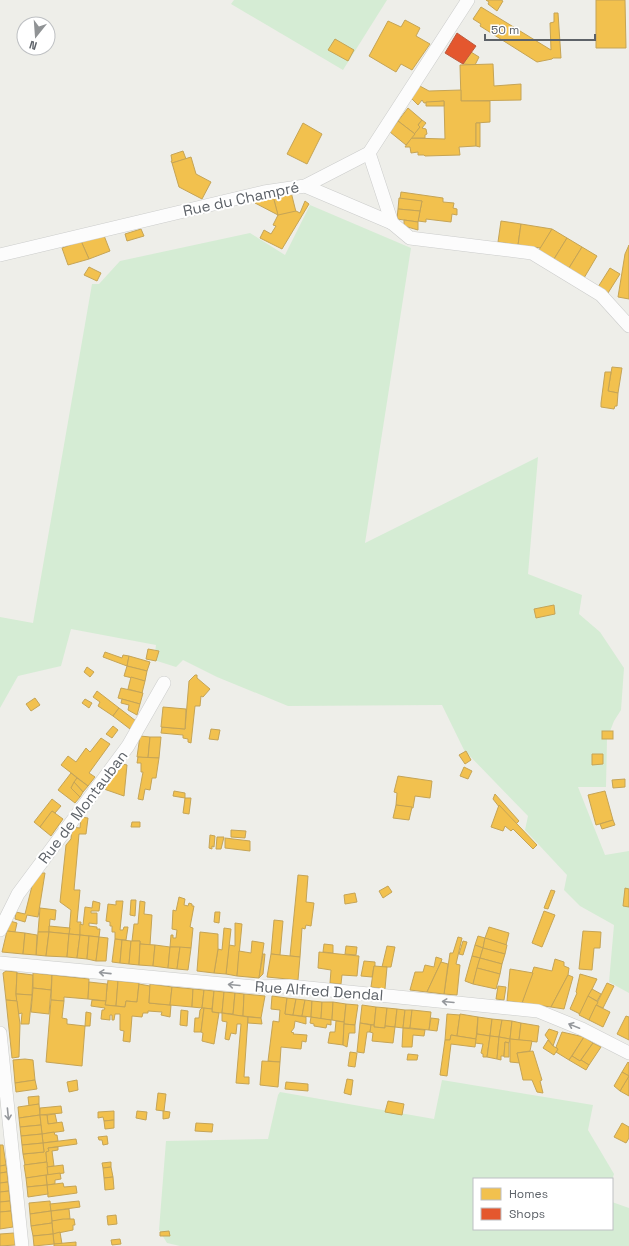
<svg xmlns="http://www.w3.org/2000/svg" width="629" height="1246" font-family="'Space Grotesk',sans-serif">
  <rect width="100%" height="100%" fill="#eeeee9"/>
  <g fill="#d5ecd4">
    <polygon points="234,0 387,0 343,70 231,4"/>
    <polygon points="310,205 411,248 365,543 538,457 528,574 582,595 579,614 600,632 624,668 621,710 614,721 607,739 606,787 578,787 605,855 629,851 629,993 609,982 614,925 580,906 564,890 567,875 525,830 528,816 464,750 442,705 288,706 217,677 183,660 176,667 154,660 156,645 71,629 61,666 18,676 0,708 0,617 33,623 92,284 99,284 120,261 250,233 285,255"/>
    <polygon points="442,1080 593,1105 588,1130 614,1174 612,1180 612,1179 474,1179 474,1229 612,1229 612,1202 629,1208 629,1246 180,1246 167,1243 159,1230 166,1141 268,1139 278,1095 280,1092 434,1119"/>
  </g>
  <g fill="#f2c14e" stroke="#c5a456">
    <polygon points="486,0 501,0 503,1 497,11 488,4 489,2"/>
    <polygon points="596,0 625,0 626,48 596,48"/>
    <polygon points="481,7 551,50 550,23 554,22 554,13 558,13 561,58 553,58 552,59 537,62 480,26 481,24 473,19"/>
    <polygon points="405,20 420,28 416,36 430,44 412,70 401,64 396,72 369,56 388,21 401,27"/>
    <polygon points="335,39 354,50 348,61 328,50"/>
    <polygon points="471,52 479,57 475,65 463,64"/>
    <polygon points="493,64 494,86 521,84 521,100 461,101 460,65"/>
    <polygon points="418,85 429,91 461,90 461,101 490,101 490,122 476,123 476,146 459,147 460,155 425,156 424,155 418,155 418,152 411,153 410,147 405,147 411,138 445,139 444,101 424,103 422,100 418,105 410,97"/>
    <polygon points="444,101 444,106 426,106 426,102"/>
    <polygon points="408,108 422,120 418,125 420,127 415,134 398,121"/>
    <polygon points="422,120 426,123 422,128 426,129 427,134 425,135 425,138 411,138 420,127 418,125"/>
    <polygon points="398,121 415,134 406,145 390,132"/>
    <polygon points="303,123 322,134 307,164 287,154"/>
    <polygon points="476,123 480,123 480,147 476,146"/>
    <polygon points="183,151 186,159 172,163 171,161 172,161 171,155"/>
    <polygon points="191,157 196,174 211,182 202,199 179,187 172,163"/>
    <polygon points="291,192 296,212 278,216 273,196"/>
    <polygon points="401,192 443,198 443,202 454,203 453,208 457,209 457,215 452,214 451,222 426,219 426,222 418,221 422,201 400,199"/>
    <polygon points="273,196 278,215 255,203 254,200"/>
    <polygon points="399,198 422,201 420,211 398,209"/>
    <polygon points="305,201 309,204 282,249 260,238 264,230 271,234 276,226 273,225 278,215 296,211 300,213"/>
    <polygon points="398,209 420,211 418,222 397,219"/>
    <polygon points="404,220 418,222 418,230 404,226"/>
    <polygon points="501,221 521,224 518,245 498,242"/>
    <polygon points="521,224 552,229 541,248 518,245"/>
    <polygon points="141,229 144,236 127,241 125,234"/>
    <polygon points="552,229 567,238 554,259 539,250"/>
    <polygon points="103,233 110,251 89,259 81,241"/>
    <polygon points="567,238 582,247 569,268 554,259"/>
    <polygon points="81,241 89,259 68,265 62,248"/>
    <polygon points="629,245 629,299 618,297 625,254"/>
    <polygon points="582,247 597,256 584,278 569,268"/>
    <polygon points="89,267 101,273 97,281 84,275"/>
    <polygon points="610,268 620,274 608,293 598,287"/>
    <polygon points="612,367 622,368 618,393 608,391"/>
    <polygon points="605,372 611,372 608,391 618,393 617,406 615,406 614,409 601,407 601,403"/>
    <polygon points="554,605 555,614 536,618 534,609"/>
    <polygon points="148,649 159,651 156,661 146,659"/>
    <polygon points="105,652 122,658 123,655 129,656 127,666 103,657"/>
    <polygon points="129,656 150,662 147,671 127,666"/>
    <polygon points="127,666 147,671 145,681 124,676"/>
    <polygon points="87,667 94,672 90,677 84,672"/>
    <polygon points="195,675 197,675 197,678 210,689 203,697 201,696 200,706 195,706 191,743 188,742 188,739 183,738 183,735 161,733 162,727 185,729 189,681"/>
    <polygon points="131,677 145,681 142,693 128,689"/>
    <polygon points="121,688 143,693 140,704 118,698"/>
    <polygon points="97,691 119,708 113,716 98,706 100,702 93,697"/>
    <polygon points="35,698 40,705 31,711 26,704"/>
    <polygon points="85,699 92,703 89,708 82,703"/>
    <polygon points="122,699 140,704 137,715 128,710 129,705 121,703"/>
    <polygon points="163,707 186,709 185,729 161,727"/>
    <polygon points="119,708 136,721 130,729 113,716"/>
    <polygon points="113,726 118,730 112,738 106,734"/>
    <polygon points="211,729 220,730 218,740 209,739"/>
    <rect x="602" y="731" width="11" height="8"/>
    <polygon points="140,736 150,737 148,758 137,757"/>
    <polygon points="150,737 161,737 159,758 148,758"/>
    <polygon points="101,738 110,744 89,773 95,777 88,786 61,765 68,756 76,762 86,748 90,752"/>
    <polygon points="466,751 471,760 465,764 459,755"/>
    <polygon points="592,754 603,754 603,764 592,765"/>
    <polygon points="138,757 159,758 156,778 152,778 150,790 145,789 143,800 138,799 143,772 141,772 141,763 137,763"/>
    <polygon points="119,763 127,765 124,796 101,788"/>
    <polygon points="464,767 472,771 468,779 460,776"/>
    <polygon points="71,773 77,778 71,788 80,797 75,803 58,790"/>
    <polygon points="398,776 432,781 430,798 415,796 413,808 396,805 397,793 394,792"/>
    <polygon points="77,778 88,786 83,792 74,782"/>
    <polygon points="625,779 625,787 613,788 612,780"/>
    <polygon points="74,782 83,792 80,797 71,788"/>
    <polygon points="174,791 185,793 185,798 173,796"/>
    <polygon points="605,791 613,820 596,825 588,795"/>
    <polygon points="495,794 519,821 516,824 500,808 493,799"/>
    <polygon points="185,798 191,798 189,814 183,813"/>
    <polygon points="52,799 61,806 55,813 52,811 40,827 34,822"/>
    <polygon points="396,805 412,807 409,820 393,818"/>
    <polygon points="499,805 537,845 533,849 513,829 511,831 505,826 503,831 491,827"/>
    <polygon points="52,811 63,819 51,836 40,827"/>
    <polygon points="81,817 88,818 86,834 79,834 74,890 80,890 77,922 81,922 80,935 69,934 71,910 60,902 66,845 71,839 72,827 80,828"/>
    <polygon points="613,820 615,825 602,829 600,824"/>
    <polygon points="132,822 140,822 140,827 131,827"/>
    <polygon points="231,830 246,831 245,838 231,837"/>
    <polygon points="210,835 215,836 214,847 212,846 212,849 209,848"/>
    <polygon points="217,837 224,837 221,849 216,849"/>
    <polygon points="225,838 250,841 250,851 225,848"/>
    <polygon points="39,873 45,873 38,917 27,915 25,922 15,919 16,912 25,914 33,882"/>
    <polygon points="298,875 308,876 306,902 314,903 311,926 306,925 305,929 302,928 300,957 290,956"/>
    <polygon points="388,886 392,892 383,898 379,891"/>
    <polygon points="625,888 629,889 629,907 623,906"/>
    <polygon points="551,890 555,891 548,909 544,908"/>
    <polygon points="355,893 357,902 345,904 344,895"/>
    <polygon points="179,897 185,899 184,905 188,906 189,903 192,904 192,906 194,906 190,927 193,928 191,948 170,947 171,935 173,935 173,938 176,938 177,930 172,929 173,910 176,911"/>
    <polygon points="131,900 136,900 135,916 130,915"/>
    <polygon points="93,901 100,903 99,911 91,911 91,913 97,913 97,924 89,923 89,926 97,927 97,929 100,929 99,937 80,935 80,924 83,925 85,907 92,908"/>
    <polygon points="116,901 123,901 120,930 123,930 124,927 128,927 126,940 115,939 115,932 112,932 112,926 110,926 110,922 106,921 108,904 116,905"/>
    <polygon points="140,901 145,902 144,914 152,915 150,945 140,944 140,941 132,941 134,924 138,924"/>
    <polygon points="40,908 56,910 55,920 50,919 49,932 38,932"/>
    <polygon points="544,911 555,915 542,947 532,943"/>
    <polygon points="215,912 220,912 219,923 214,922"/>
    <polygon points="274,920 283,921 280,955 271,954"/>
    <polygon points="10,921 17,923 15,932 7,931"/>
    <polygon points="235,923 242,924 237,976 226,974 229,945 235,946"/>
    <polygon points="49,926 70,928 69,934 49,932"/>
    <polygon points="489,927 509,933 506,945 485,938"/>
    <polygon points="224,928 231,929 226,974 214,973 218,949 222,950"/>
    <polygon points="7,931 25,933 23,954 2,952"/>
    <polygon points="583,931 601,932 600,948 594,948 592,970 579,969"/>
    <polygon points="38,932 49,932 46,956 36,955"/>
    <polygon points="49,932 69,934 67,957 46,956"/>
    <polygon points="200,932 218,934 218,949 214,973 197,971"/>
    <polygon points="25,933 37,935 36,955 23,954"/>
    <polygon points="69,934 80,935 77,958 67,957"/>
    <polygon points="80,935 89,936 87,959 77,958"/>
    <polygon points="89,936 99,937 96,961 87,959"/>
    <polygon points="478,936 485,938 483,948 475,945"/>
    <polygon points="99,937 108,938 106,961 96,961"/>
    <polygon points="458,937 462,938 456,964 460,965 457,995 444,994 450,953 453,953"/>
    <polygon points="485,938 507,945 505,954 483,948"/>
    <polygon points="115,939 122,940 120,963 112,962"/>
    <polygon points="122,940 131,941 129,964 120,963"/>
    <polygon points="131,941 140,941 139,965 129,964"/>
    <polygon points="252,941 264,943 259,978 237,976 239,951 251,953"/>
    <polygon points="463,941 467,942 463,955 459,954"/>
    <polygon points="140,944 155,945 153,966 139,965"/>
    <polygon points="324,944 333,945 333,953 323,952"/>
    <polygon points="155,945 170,947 168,968 153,966"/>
    <polygon points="475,945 483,948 480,958 472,956"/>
    <polygon points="346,946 357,947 356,955 345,954"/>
    <polygon points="387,946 395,947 391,967 382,967"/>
    <polygon points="170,947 180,947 177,969 168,968"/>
    <polygon points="180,947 191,948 188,970 177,969"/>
    <polygon points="483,948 505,954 502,964 480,958"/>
    <polygon points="319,952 359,956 357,976 342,975 341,984 330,983 331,970 318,968"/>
    <polygon points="263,954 265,954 263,974 259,978"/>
    <polygon points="271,954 300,957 298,980 267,977"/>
    <polygon points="472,956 480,958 473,984 465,981"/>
    <polygon points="436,957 442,959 441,962 427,992 410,990 415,972 423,972 425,965 434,967"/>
    <polygon points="480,958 502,964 500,974 477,968"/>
    <polygon points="555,959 564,962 564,966 569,968 568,975 551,1007 522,1003 534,967 552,971"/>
    <polygon points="364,961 375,962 375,966 374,966 372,977 361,976"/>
    <polygon points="441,962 448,964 444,994 427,992"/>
    <polygon points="374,966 387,967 385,989 371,987"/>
    <polygon points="477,968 500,974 496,989 473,984"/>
    <polygon points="510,969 533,973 522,1003 507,1001"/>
    <polygon points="6,971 17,972 16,994 17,1001 6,1000 3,973"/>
    <polygon points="17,973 33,975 32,995 16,994"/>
    <polygon points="33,973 52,975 51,990 33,988"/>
    <polygon points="580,974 597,979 580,1014 570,1009 577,993 576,992"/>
    <polygon points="52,975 89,979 88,999 64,997 64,1001 51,1000"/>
    <polygon points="568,975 573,977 564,1009 551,1007"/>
    <polygon points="108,980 118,981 116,1006 105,1005"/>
    <polygon points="118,981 139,983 137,1002 126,1001 125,1007 116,1006"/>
    <polygon points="89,982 107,984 106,1001 88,999"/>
    <polygon points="607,983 614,986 603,1008 596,1005"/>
    <polygon points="139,984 150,986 149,1003 171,1005 170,1017 161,1015 162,1012 148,1011 148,1013 143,1013 142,1017 132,1016 130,1042 123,1041 124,1031 120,1030 120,1014 115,1014 114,1020 112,1020 112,1015 110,1015 110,1020 101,1019 102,1010 104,1010 105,1008 91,1006 92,1000 106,1001 105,1005 125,1007 126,1001 137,1002"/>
    <polygon points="150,984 172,987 170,1005 149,1003"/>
    <polygon points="498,986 506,987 504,1000 496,999"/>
    <polygon points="172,987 193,989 192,1007 170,1005"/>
    <polygon points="33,988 51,990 49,1014 31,1012"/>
    <polygon points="193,989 204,990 202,1008 192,1007"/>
    <polygon points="592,989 601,994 597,1001 588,996"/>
    <polygon points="204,990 214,991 212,1009 202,1008"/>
    <polygon points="214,991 224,992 222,1013 212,1012"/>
    <polygon points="224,992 235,993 233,1014 222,1013"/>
    <polygon points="235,993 244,994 243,1016 233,1015"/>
    <polygon points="16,994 32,995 29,1024 21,1024 22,1013 18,1014"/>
    <polygon points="244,994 265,996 261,1018 243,1016"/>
    <polygon points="272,996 287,998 285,1014 306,1017 306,1024 295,1021 294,1028 291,1032 294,1033 293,1034 307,1035 306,1042 302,1041 301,1049 281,1047 280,1062 268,1061 273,1021 279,1022 280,1010 271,1009"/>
    <polygon points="588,996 598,1002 589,1020 579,1015"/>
    <polygon points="287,998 296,999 293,1015 285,1014"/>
    <polygon points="296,999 305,1000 302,1016 293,1015"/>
    <polygon points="6,1000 17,1001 20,1024 19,1057 12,1058"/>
    <polygon points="51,1000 64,1001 62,1018 67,1019 67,1024 85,1026 82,1066 46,1062"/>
    <polygon points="305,1000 312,1001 311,1017 302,1016"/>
    <polygon points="312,1001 322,1002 321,1019 311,1017"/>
    <polygon points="322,1002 333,1002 332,1020 321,1019"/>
    <polygon points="333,1002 346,1004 344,1022 332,1020"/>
    <polygon points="346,1004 358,1005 355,1025 344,1024"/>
    <polygon points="362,1005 376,1007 374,1025 360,1023"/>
    <polygon points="596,1005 610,1012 603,1027 589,1020"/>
    <polygon points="376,1007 387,1008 385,1028 374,1027"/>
    <polygon points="202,1008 204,1008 201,1032 194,1032 195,1018 199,1018 200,1010"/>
    <polygon points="204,1008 212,1009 212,1012 219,1013 214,1044 202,1041 203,1033 201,1032"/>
    <polygon points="387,1008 397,1009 395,1027 385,1026"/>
    <polygon points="397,1009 405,1010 403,1028 395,1027"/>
    <polygon points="181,1010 188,1011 187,1026 180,1025"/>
    <polygon points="405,1010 412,1010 410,1028 403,1028"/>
    <polygon points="412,1010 431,1012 429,1030 410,1028"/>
    <polygon points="86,1012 91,1013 90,1026 85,1026"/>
    <polygon points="222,1013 248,1017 244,1077 249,1077 249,1084 236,1083 241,1024 237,1024 236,1034 231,1033 229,1040 225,1039 227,1022 222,1021"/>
    <polygon points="447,1014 460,1015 457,1036 451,1035 450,1040 445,1040"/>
    <polygon points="460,1014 478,1017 476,1039 457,1036"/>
    <polygon points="626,1016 629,1017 629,1040 617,1034"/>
    <polygon points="248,1017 261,1018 262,1024 248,1023"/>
    <polygon points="311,1017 331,1020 331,1025 327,1024 326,1028 314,1026 314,1024 310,1023"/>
    <polygon points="478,1017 492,1019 490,1036 477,1034"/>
    <polygon points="431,1018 439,1019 437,1031 429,1030"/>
    <polygon points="492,1019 502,1020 499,1037 490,1036"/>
    <polygon points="502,1020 512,1021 510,1039 499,1037"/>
    <polygon points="336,1021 344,1022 343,1045 328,1043 330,1032 335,1032"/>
    <polygon points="512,1021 521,1023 519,1040 510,1039"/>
    <polygon points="360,1023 371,1025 370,1032 367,1032 364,1053 357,1052"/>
    <polygon points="521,1023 539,1026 537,1042 519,1040"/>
    <polygon points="344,1024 355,1025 355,1033 349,1033 347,1047 343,1045"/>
    <polygon points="371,1025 374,1025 374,1027 385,1028 385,1026 395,1027 393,1043 372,1041 373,1033 370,1032"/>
    <polygon points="403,1028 425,1030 424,1036 413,1035 412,1047 402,1047"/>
    <polygon points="549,1029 558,1032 553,1046 545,1035"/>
    <polygon points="562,1032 584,1037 569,1060 556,1052 558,1049 556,1047"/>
    <polygon points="477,1034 490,1036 487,1057 483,1057 483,1054 481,1053 483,1044 475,1043"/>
    <polygon points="451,1035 476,1039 475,1047 451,1044 447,1076 440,1075 445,1040 450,1040"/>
    <polygon points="490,1036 499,1037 497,1059 487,1057"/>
    <polygon points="499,1037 510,1039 509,1043 505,1042 504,1056 501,1056 501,1060 497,1059"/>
    <polygon points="584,1037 593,1043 580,1061 572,1056"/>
    <polygon points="510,1039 532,1041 530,1051 517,1053 520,1063 510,1062"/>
    <polygon points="548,1040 553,1046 558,1049 554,1055 543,1048"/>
    <polygon points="505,1042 509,1043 509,1057 504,1057 504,1056"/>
    <polygon points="593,1043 601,1047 589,1065 581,1060"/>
    <polygon points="533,1051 542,1080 540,1081 543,1093 537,1092 532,1080 523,1080 517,1053"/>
    <polygon points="350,1052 357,1053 355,1067 348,1066"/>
    <polygon points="408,1054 418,1055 417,1060 407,1060"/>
    <polygon points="572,1056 580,1061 581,1060 589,1065 586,1070 569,1060"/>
    <polygon points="25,1059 33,1060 35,1080 15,1083 13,1060"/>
    <polygon points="262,1061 280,1062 278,1087 260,1085"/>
    <polygon points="628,1062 629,1063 629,1096 620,1091 629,1076 622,1072"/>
    <polygon points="622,1072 629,1076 620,1091 614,1086"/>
    <polygon points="347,1079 353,1080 351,1095 344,1093"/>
    <polygon points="35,1080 37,1089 16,1092 15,1083"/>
    <polygon points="77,1080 78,1090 69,1092 67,1082"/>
    <polygon points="286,1082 308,1084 308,1091 285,1089"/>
    <polygon points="158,1093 166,1094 164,1111 156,1110"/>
    <polygon points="39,1096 39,1104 29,1106 28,1097"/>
    <polygon points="388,1101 404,1104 402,1115 385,1112"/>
    <polygon points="39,1104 40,1115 19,1118 18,1107"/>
    <polygon points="61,1106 62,1113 40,1115 40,1108"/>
    <polygon points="114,1111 114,1120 104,1121 103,1117 98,1118 98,1112"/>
    <polygon points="137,1111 147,1112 146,1120 136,1118"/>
    <polygon points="163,1111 170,1112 169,1118 163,1119"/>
    <polygon points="55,1114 57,1123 48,1124 47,1115"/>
    <polygon points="40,1115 41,1125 20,1127 19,1118"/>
    <polygon points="40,1115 47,1115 48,1124 62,1122 64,1131 42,1134"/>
    <polygon points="114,1120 114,1128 105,1129 104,1121"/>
    <polygon points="196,1123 213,1124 212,1132 195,1131"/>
    <polygon points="622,1123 629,1127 629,1138 626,1143 614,1137"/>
    <polygon points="41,1125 42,1134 21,1136 20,1127"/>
    <polygon points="54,1132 55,1135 57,1135 58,1141 43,1143 42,1134"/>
    <polygon points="42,1134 43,1143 22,1145 21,1136"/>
    <polygon points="107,1136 108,1144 103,1145 102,1140 99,1140 98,1137"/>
    <polygon points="76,1139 77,1144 48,1148 49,1151 46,1152 47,1162 25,1165 23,1154 44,1152 43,1143"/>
    <polygon points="43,1143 44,1152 23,1154 22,1145"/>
    <polygon points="0,1145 3,1145 6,1165 0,1166"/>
    <polygon points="58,1147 58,1150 52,1151 54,1166 47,1167 46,1152 49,1151 48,1148"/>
    <polygon points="47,1162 48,1175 26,1178 24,1165"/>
    <polygon points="111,1162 111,1167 103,1168 102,1163"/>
    <polygon points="6,1165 7,1172 0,1173 0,1166"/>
    <polygon points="63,1165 64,1173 48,1175 47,1167"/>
    <polygon points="111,1167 113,1177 104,1178 103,1168"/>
    <polygon points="7,1172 8,1182 0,1183 0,1173"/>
    <polygon points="60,1173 61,1179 55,1180 55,1184 47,1185 46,1175"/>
    <polygon points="46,1175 47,1185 27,1187 26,1178"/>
    <polygon points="113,1177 114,1189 105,1190 104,1178"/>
    <polygon points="8,1182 9,1191 0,1192 0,1183"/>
    <polygon points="63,1183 64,1187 76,1186 77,1193 48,1197 47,1185"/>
    <polygon points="47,1185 48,1194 28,1197 27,1187"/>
    <polygon points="9,1191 10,1201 0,1202 0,1192"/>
    <polygon points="10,1201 11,1211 0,1212 0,1202"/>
    <polygon points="50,1201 51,1211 30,1214 29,1203"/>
    <polygon points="79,1201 80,1207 51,1211 50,1204"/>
    <polygon points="69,1209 70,1219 52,1221 51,1211"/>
    <polygon points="11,1211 13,1227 0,1229 0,1212"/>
    <polygon points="51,1211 52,1223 31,1226 30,1214"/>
    <polygon points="116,1215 117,1224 108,1225 107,1216"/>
    <polygon points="63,1219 74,1219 75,1225 73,1225 73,1230 53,1234 52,1221"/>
    <polygon points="52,1223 53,1234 33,1236 31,1226"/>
    <polygon points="169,1231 170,1236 160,1236 160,1232"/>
    <polygon points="60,1232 62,1244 54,1244 53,1234"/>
    <polygon points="14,1233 15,1245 0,1246 0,1234"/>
    <polygon points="53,1234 54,1244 34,1246 33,1236"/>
    <polygon points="120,1239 121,1244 112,1245 111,1240"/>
    <polygon points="76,1242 76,1246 54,1246 54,1244"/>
  </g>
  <polygon fill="#e4572e" stroke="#bc5a3f" points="457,33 476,46 463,64 445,53"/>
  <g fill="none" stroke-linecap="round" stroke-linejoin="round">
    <g stroke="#cbcccb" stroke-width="14">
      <g id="minor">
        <polyline points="369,153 392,223 410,238 532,253 601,295 629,326"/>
        <polyline points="305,186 392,223"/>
        <polyline points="0,255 264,192 305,186 369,153 468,0"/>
        <polyline points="0,930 18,894 128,746 164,683"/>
        <polyline points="0,963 254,987 289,986 528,1010 538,1011 582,1029 629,1053"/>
        <polyline points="0,1033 22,1246"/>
      </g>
    </g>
    <use href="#minor" stroke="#fcfcfc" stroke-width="13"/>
  </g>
  <defs><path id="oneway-shaft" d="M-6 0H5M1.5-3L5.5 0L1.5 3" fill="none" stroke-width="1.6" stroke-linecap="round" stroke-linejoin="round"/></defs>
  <g stroke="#95989c">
    <use href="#oneway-shaft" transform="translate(105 973) rotate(-174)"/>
    <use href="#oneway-shaft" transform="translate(234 985) rotate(-175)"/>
    <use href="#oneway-shaft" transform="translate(448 1002) rotate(-175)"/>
    <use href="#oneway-shaft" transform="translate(574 1026) rotate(-158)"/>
    <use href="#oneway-shaft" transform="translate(8 1114) rotate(84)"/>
  </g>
  <g text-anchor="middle" stroke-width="4" stroke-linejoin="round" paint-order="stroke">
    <g font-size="15" fill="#5d6268" stroke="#fff">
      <text transform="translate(241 199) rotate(-12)" y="5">Rue du Champré</text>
      <text transform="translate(83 807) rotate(-53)" y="5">Rue de Montauban</text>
      <text transform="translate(319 991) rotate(4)" y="5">Rue Alfred Dendal</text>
    </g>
  </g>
  <rect x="473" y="1178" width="140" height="52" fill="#ffffff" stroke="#bec0c3"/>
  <rect x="481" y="1188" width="20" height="12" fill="#f2c14e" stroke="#bec0c3"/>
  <text x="509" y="1198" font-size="12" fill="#5d6268">Homes</text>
  <rect x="481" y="1208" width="20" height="12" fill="#e4572e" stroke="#bec0c3"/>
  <text x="509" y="1218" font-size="12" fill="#5d6268">Shops</text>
  <g transform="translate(36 36) rotate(197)"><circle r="19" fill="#ffffff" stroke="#bec0c3"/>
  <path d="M0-3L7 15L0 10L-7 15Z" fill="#909395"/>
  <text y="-6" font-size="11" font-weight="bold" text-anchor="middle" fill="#5d6268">N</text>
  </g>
  <path d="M485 34v6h110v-6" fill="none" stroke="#5d6268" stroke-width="2"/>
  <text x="491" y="34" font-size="12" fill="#5d6268" stroke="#ffffff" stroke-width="3" paint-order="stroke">50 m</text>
</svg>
